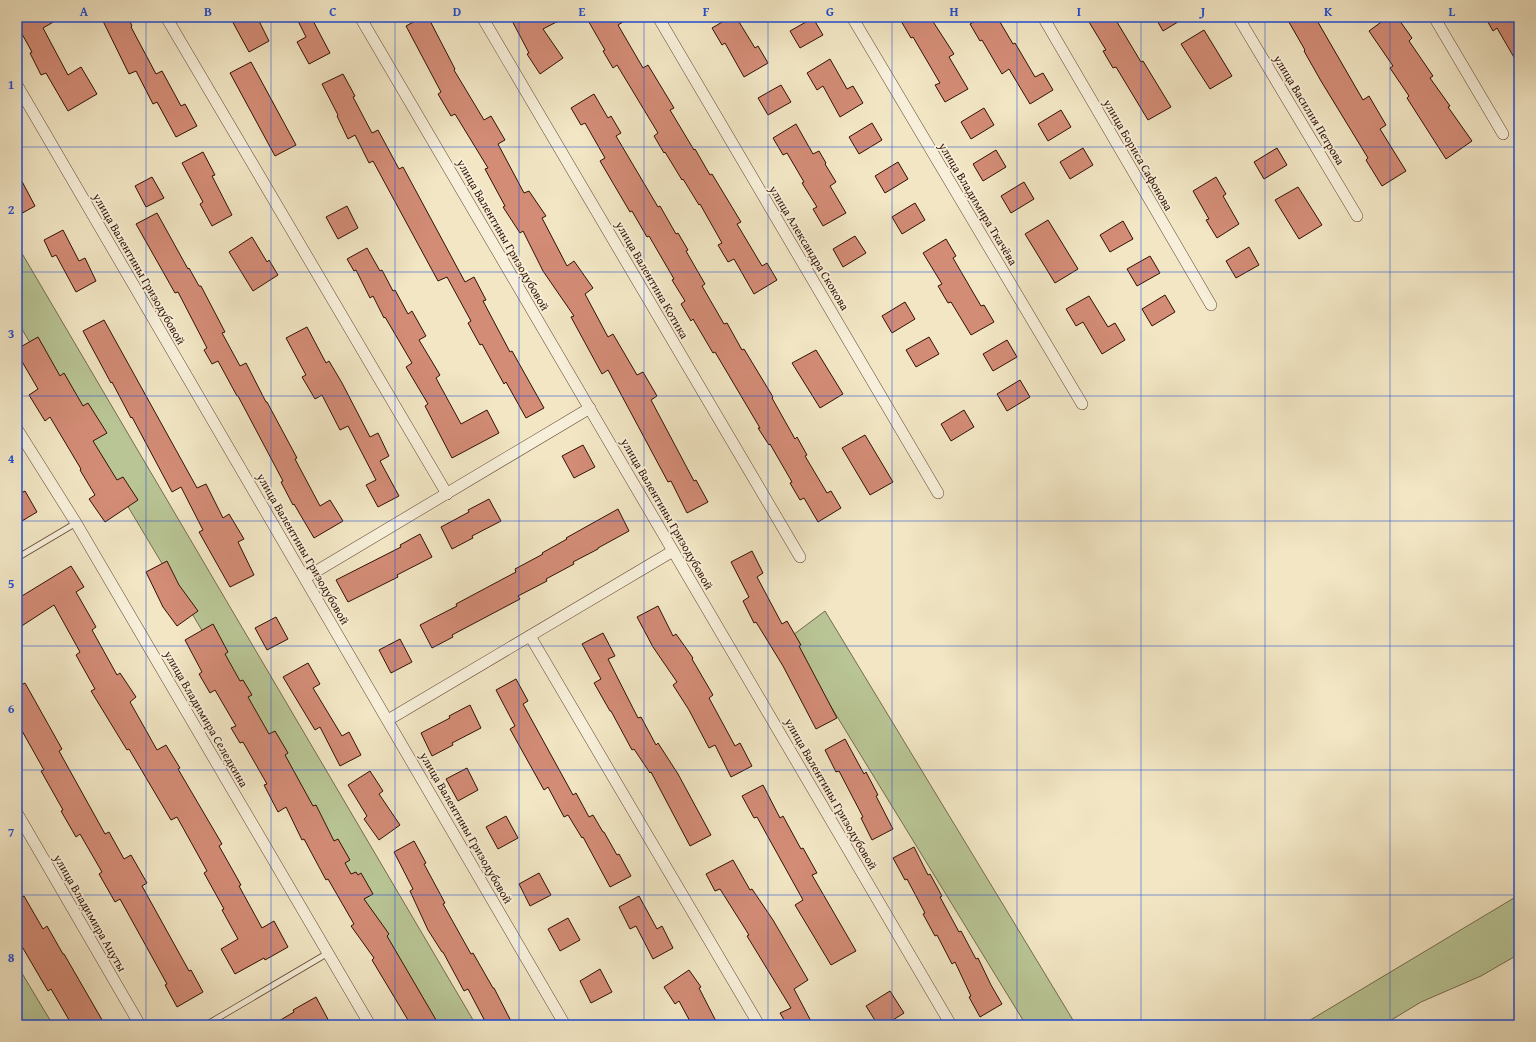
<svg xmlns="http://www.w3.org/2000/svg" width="1536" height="1042" font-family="'Gentium Book Plus',serif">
  <rect width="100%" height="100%" fill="#f2e6c4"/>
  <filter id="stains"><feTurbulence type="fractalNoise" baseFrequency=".005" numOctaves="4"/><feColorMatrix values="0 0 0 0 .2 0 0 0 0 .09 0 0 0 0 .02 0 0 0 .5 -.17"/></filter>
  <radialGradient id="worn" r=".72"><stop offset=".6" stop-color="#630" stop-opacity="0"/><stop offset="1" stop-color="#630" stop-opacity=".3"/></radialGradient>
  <g fill="#b9c595" stroke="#766b4c">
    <polygon points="17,245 476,1025 438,1025 17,321"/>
    <polygon points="825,611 1076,1025 1026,1025 789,638"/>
    <polygon points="1519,895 1519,954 1481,976 1421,1002 1383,1025 1302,1025"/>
    <polygon points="17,965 53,1025 17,1025"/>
  </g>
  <g fill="#d38c76" stroke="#321103">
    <polygon points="17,17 62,17 43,28 68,75 81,67 97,94 68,111 46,73 41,75 30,53 32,52 17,25"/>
    <polygon points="101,17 128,17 132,26 131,27 156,74 162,71 181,106 185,104 197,126 176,137 157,102 153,104 136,71 129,74"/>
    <polygon points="230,17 257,17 269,41 249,52"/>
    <polygon points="296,17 311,17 330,53 309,64 297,42 306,37"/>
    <polygon points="423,17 428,17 455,69 454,70 484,120 491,116 505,140 498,144 524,193 529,191 546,216 542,218 567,266 574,261 593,288 585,294 608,337 613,334 637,375 643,372 657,396 651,400 694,481 696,480 708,502 687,513 671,481 668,482 608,370 602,374 571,317 574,316 543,271 523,231 520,233 503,207 505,206 485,169 488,168 455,114 451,116 438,94 441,92 406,26"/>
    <polygon points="510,17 566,17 543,29 563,58 540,74 527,54 529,53"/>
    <polygon points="586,17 631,17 618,25 643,68 648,65 674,108 670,110 694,150 695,149 710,175 712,174 741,222 737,224 762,266 767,263 777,280 754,294 734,259 728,262 718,245 722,243 700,204 699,205 683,179 682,180 665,152 664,153 654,136 658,133 617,65 613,68 603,51 605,50"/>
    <polygon points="731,17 736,17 755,48 758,46 768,63 744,77 725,43 722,45 712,28"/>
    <polygon points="908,17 930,17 954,54 949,57 968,89 945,102 935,85 940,83 913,37 911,38 901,21"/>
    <polygon points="982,17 997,17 1013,44 1015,43 1035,77 1043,73 1053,90 1030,104 1009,69 1002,74 982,40 980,41 970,24"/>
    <polygon points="1086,17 1114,17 1141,62 1143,61 1171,107 1148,120 1116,67 1113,68 1103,51 1106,50"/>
    <polygon points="1155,17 1186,17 1163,31"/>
    <polygon points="1286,17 1315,17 1363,100 1369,96 1386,125 1380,129 1406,171 1382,186 1366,160 1368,158 1321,81 1304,51 1305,50"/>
    <polygon points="1388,17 1397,17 1412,38 1409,41 1433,76 1430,78 1450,106 1448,107 1472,141 1446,159 1407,98 1409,96 1390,68 1393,66 1369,31"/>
    <polygon points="1485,17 1516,17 1519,25 1519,66 1497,28 1493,31"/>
    <polygon points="813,18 823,35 800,48 790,31"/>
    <polygon points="1204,30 1232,76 1210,89 1181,44"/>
    <polygon points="830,59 847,89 853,86 863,103 840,117 823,86 817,90 807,73"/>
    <polygon points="251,62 296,145 275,156 230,73"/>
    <polygon points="343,74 355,96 353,97 372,133 378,130 399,169 403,167 465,282 474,277 486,300 483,301 510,352 512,351 544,408 526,418 506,382 504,384 482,344 480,345 468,323 471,321 447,277 438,281 373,161 369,163 355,135 348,139 337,116 338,115 322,84"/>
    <polygon points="781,85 791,102 768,115 758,98"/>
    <polygon points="594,94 608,118 611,116 621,133 616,136 658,207 660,206 676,234 678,233 688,250 686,251 705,284 702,286 724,324 727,323 742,350 744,349 773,397 772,398 795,439 797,437 807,455 805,456 827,493 831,491 841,508 818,522 804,498 800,500 790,483 792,482 770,444 769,445 758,428 760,428 715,352 713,353 693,319 691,321 681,304 685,301 672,280 674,279 649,236 647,237 632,211 630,212 600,161 605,158 585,123 581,125 571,108"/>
    <polygon points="984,108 994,125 971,139 961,122"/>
    <polygon points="1061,110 1071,127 1048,141 1038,124"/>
    <polygon points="872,123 882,140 859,154 849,137"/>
    <polygon points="796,124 813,154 819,151 826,163 825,164 836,182 830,186 846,213 823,226 813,209 817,207 802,183 804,182 787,153 783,155 773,138"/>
    <polygon points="1083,148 1093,165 1070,179 1060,162"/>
    <polygon points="1277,148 1287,165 1264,179 1254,162"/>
    <polygon points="996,150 1006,167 983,181 973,164"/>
    <polygon points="203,152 215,175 212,176 232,215 212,226 200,204 203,202 182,163"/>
    <polygon points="898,162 908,179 885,193 875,176"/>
    <polygon points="17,172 35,206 17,216"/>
    <polygon points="152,177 164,198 146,207 135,186"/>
    <polygon points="1216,177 1226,194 1223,196 1239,224 1217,238 1206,220 1209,219 1193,191"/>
    <polygon points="1024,182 1034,199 1011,213 1001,196"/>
    <polygon points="1298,187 1322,225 1299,239 1275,200"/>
    <polygon points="915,203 925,220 902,234 892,217"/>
    <polygon points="347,206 358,228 338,239 326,217"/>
    <polygon points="157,213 188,269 189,268 199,286 201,286 225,332 222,333 240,366 246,363 266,402 267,402 297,458 295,459 320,506 330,500 343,521 314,538 294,504 293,505 281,482 283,481 238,396 237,396 218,361 212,364 204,350 207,348 178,292 175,293 136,224"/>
    <polygon points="1048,220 1078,269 1055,283 1025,234"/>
    <polygon points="1123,221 1133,239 1110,252 1100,235"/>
    <polygon points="63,230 79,261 85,258 96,281 76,292 56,255 52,257 44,240"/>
    <polygon points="855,236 866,253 843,267 833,249"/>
    <polygon points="252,237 267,262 269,260 278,275 253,291 229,252"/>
    <polygon points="946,239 956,256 953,258 981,306 984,305 994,322 971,335 951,302 948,303 938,286 942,284 923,253"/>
    <polygon points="1249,247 1259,265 1236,278 1226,261"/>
    <polygon points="367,248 380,271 382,270 393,291 395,290 408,314 412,311 426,336 419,340 440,375 436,378 461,424 487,410 499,433 452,458 425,406 428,404 406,367 412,363 385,317 384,318 373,296 370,298 356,270 354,271 347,259"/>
    <polygon points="1150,256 1160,273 1137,286 1127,269"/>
    <polygon points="1165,295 1175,312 1152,326 1142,309"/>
    <polygon points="1089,296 1108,327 1115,323 1125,340 1102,354 1083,322 1076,326 1066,309"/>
    <polygon points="905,302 915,319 892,333 882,316"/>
    <polygon points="104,320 197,488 206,484 223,518 229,514 244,539 238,542 254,575 230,587 199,532 203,530 181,487 172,492 132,417 131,418 112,382 111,383 83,331"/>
    <polygon points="307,327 326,363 329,361 342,383 370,437 378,433 389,456 380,461 399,496 378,507 366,485 376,480 348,426 340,430 322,395 315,399 302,377 306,375 286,338"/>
    <polygon points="38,337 60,376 64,373 83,406 88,403 107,433 93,441 117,480 123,477 138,500 105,522 89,499 95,495 80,470 81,469 50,417 45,421 29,395 38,389 17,353 17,349"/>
    <polygon points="929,337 939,354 916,367 906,350"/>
    <polygon points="1007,340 1017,357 993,371 983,354"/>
    <polygon points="816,350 843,394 820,408 792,363"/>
    <polygon points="1020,380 1030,397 1007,411 997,394"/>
    <polygon points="964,410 974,427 951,441 941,424"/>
    <polygon points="865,435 893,482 870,495 842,448"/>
    <polygon points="583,445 595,467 574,478 562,456"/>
    <polygon points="25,491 37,512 17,524 17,495"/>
    <polygon points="489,499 501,521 472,536 473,538 452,549 441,527 469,512 468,510"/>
    <polygon points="618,509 629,531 598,548 598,549 573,562 574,564 546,579 547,581 518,596 520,599 452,635 453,637 432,648 420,625 457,606 456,604 516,572 515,569 543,554 542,553 567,539 566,538"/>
    <polygon points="420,534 432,557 397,575 398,577 348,602 336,580 401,547 400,545"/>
    <polygon points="752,551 763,573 757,577 782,624 787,621 801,645 799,646 837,718 816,729 783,666 756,622 754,623 743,601 749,597 731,562"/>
    <polygon points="167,561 179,585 198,611 177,626 163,607 146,572"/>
    <polygon points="71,566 84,587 76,592 96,627 92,630 117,675 120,673 136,697 130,702 157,750 166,745 180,768 178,769 222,844 219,846 241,885 239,886 262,928 274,921 288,947 265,960 264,958 235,974 221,949 238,939 222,910 224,909 204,873 207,871 177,817 171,820 129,749 127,750 91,691 95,689 76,655 80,652 54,605 17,629 17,599"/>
    <polygon points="658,606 673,636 676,634 693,658 692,659 713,695 709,698 735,746 740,743 752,766 731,777 715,745 709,748 689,710 673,685 677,682 653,647 637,617"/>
    <polygon points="276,617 288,639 267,650 255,628"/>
    <polygon points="213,624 228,652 225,654 240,681 243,680 252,695 248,697 269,734 275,731 288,753 285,755 313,806 316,805 334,841 338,839 350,860 345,863 351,874 356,872 358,875 361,873 373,894 364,899 389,934 387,936 439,1025 411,1025 372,960 374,958 351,926 354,924 328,879 326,880 304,839 302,840 286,807 278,812 264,785 267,784 243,742 240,743 231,728 236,726 215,690 210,693 199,674 202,672 185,640"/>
    <polygon points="603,633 615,656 608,659 638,718 641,717 656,745 658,743 678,774 711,835 690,846 651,772 650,773 634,749 632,750 611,711 610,711 594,683 601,679 582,644"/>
    <polygon points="400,639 412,662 391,673 379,650"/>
    <polygon points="308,663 320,684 313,688 342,736 349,732 361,755 340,766 320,727 315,730 283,677"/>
    <polygon points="516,679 528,701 523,704 573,795 576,793 589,817 593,815 603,832 604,832 617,855 619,854 631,876 610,887 583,837 582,838 568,815 564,817 548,787 544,790 510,729 515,726 496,690"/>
    <polygon points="25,683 62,749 59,751 105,834 109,832 124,859 131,855 147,883 142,886 189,971 191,970 203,992 177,1007 165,985 167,984 120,899 115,902 99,874 102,872 80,834 76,837 61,811 63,810 41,771 44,770 17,722 17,687"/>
    <polygon points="470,705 481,728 452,743 453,745 432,756 421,733 450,718 449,716"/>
    <polygon points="845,739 864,774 866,772 878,795 876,796 893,829 872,840 861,818 863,817 839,771 836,772 825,750"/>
    <polygon points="467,768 478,790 458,801 446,779"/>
    <polygon points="370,771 383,791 379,794 400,825 379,840 364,819 367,816 348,785"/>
    <polygon points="763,785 780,818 783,816 801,849 803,848 817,873 812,875 856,951 831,965 795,905 803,900 757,817 754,818 742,796"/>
    <polygon points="506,816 518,838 498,849 486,827"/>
    <polygon points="414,841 426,863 424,864 445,903 443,904 471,954 473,953 493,988 494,988 513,1025 487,1025 468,989 464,991 443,952 442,952 428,930 410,891 413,889 394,852"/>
    <polygon points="914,847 928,875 930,874 942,896 940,897 959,932 961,931 976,959 978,958 991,985 1002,1004 980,1017 969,997 971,996 955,962 952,964 937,935 935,936 923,914 925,913 907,879 905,880 893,858"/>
    <polygon points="733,860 750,890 752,889 773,920 808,980 794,989 813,1025 787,1025 780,1013 791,1008 747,936 749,935 720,889 715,891 706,874"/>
    <polygon points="539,873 551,895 530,906 519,884"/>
    <polygon points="24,896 43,929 47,926 63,954 64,954 105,1025 72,1025 51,989 48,991 17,938 17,900"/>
    <polygon points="639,896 657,929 662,926 673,948 653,959 636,926 630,929 619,907"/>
    <polygon points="568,918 580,940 560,951 548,929"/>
    <polygon points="600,969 612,992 591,1003 580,981"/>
    <polygon points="689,970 701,987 699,988 718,1025 692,1025 679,1001 675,1004 664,987"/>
    <polygon points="890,991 904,1013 885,1025 878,1025 866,1006"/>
    <polygon points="316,997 331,1025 272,1025 294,1012 293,1010"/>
  </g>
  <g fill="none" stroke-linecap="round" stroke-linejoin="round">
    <g stroke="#624633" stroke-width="7">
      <g id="service">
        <polyline points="17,558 76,523"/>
        <polyline points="206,1025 328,953"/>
      </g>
    </g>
    <g stroke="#624633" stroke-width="12">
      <g id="minor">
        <polyline points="166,17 447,494"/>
        <polyline points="360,17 951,1025"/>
        <polyline points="482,17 800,557"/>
        <polyline points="658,17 938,493"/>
        <polyline points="852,17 1082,404"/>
        <polyline points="1043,17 1211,305"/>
        <polyline points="1238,17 1357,216"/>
        <polyline points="1434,17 1503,134"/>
        <polyline points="17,85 565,1025"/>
        <polyline points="17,429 76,523 370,1025"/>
        <polyline points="305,578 590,408"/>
        <polyline points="530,636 759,1025"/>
        <polyline points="388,720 673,551"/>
        <polyline points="17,813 140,1025"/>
      </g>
    </g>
    <use href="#service" stroke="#f7efd9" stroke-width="5.5"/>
    <use href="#minor" stroke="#f7efd9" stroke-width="11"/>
  </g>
  <path fill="none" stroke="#1d4ed8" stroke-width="1" stroke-opacity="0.55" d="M146 17V1025M271 17V1025M395 17V1025M519 17V1025M644 17V1025M768 17V1025M892 17V1025M1017 17V1025M1141 17V1025M1265 17V1025M1390 17V1025M17 147H1519M17 272H1519M17 396H1519M17 521H1519M17 646H1519M17 770H1519M17 895H1519"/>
  <g text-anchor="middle" stroke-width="3.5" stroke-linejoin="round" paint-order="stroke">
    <g font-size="12" fill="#321103" stroke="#f7efd9">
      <text transform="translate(1309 110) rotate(59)" y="4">улица Василия Петрова</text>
      <text transform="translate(1138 155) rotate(60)" y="4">улица Бориса Сафонова</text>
      <text transform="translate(978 204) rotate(59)" y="4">улица Владимира Ткачёва</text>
      <text transform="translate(503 235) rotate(60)" y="4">улица Валентины Гризодубовой</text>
      <text transform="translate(809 248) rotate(59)" y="4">улица Александра Скокова</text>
      <text transform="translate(139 269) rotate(60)" y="4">улица Валентины Гризодубовой</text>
      <text transform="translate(652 280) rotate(60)" y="4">улица Валентина Котика</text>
      <text transform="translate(667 514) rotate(60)" y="4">улица Валентины Гризодубовой</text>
      <text transform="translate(303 549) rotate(60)" y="4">улица Валентины Гризодубовой</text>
      <text transform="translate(206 719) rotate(60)" y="4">улица Владимира Селедкина</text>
      <text transform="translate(831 794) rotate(60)" y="4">улица Валентины Гризодубовой</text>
      <text transform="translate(466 828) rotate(60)" y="4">улица Валентины Гризодубовой</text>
      <text transform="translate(90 913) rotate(60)" y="4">улица Владимира Ацуты</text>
    </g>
  </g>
  <rect width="1536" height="1042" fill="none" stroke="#f2e6c4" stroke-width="44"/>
  <rect x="22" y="22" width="1492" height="998" fill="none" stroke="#1d4ed8" stroke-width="1.5"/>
  <g font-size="13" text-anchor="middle" font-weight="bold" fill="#1d4ed8">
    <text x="84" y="16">A</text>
    <text x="208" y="16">B</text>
    <text x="333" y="16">C</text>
    <text x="457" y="16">D</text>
    <text x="582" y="16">E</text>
    <text x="706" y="16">F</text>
    <text x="830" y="16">G</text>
    <text x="954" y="16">H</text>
    <text x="1079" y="16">I</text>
    <text x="1203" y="16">J</text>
    <text x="1328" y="16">K</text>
    <text x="1452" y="16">L</text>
    <text x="11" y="89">1</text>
    <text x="11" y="214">2</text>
    <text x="11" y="338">3</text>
    <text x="11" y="463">4</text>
    <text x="11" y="588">5</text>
    <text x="11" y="713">6</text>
    <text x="11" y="837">7</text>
    <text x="11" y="962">8</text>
  </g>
  <rect width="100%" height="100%" filter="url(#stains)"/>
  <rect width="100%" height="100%" fill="url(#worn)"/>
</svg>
